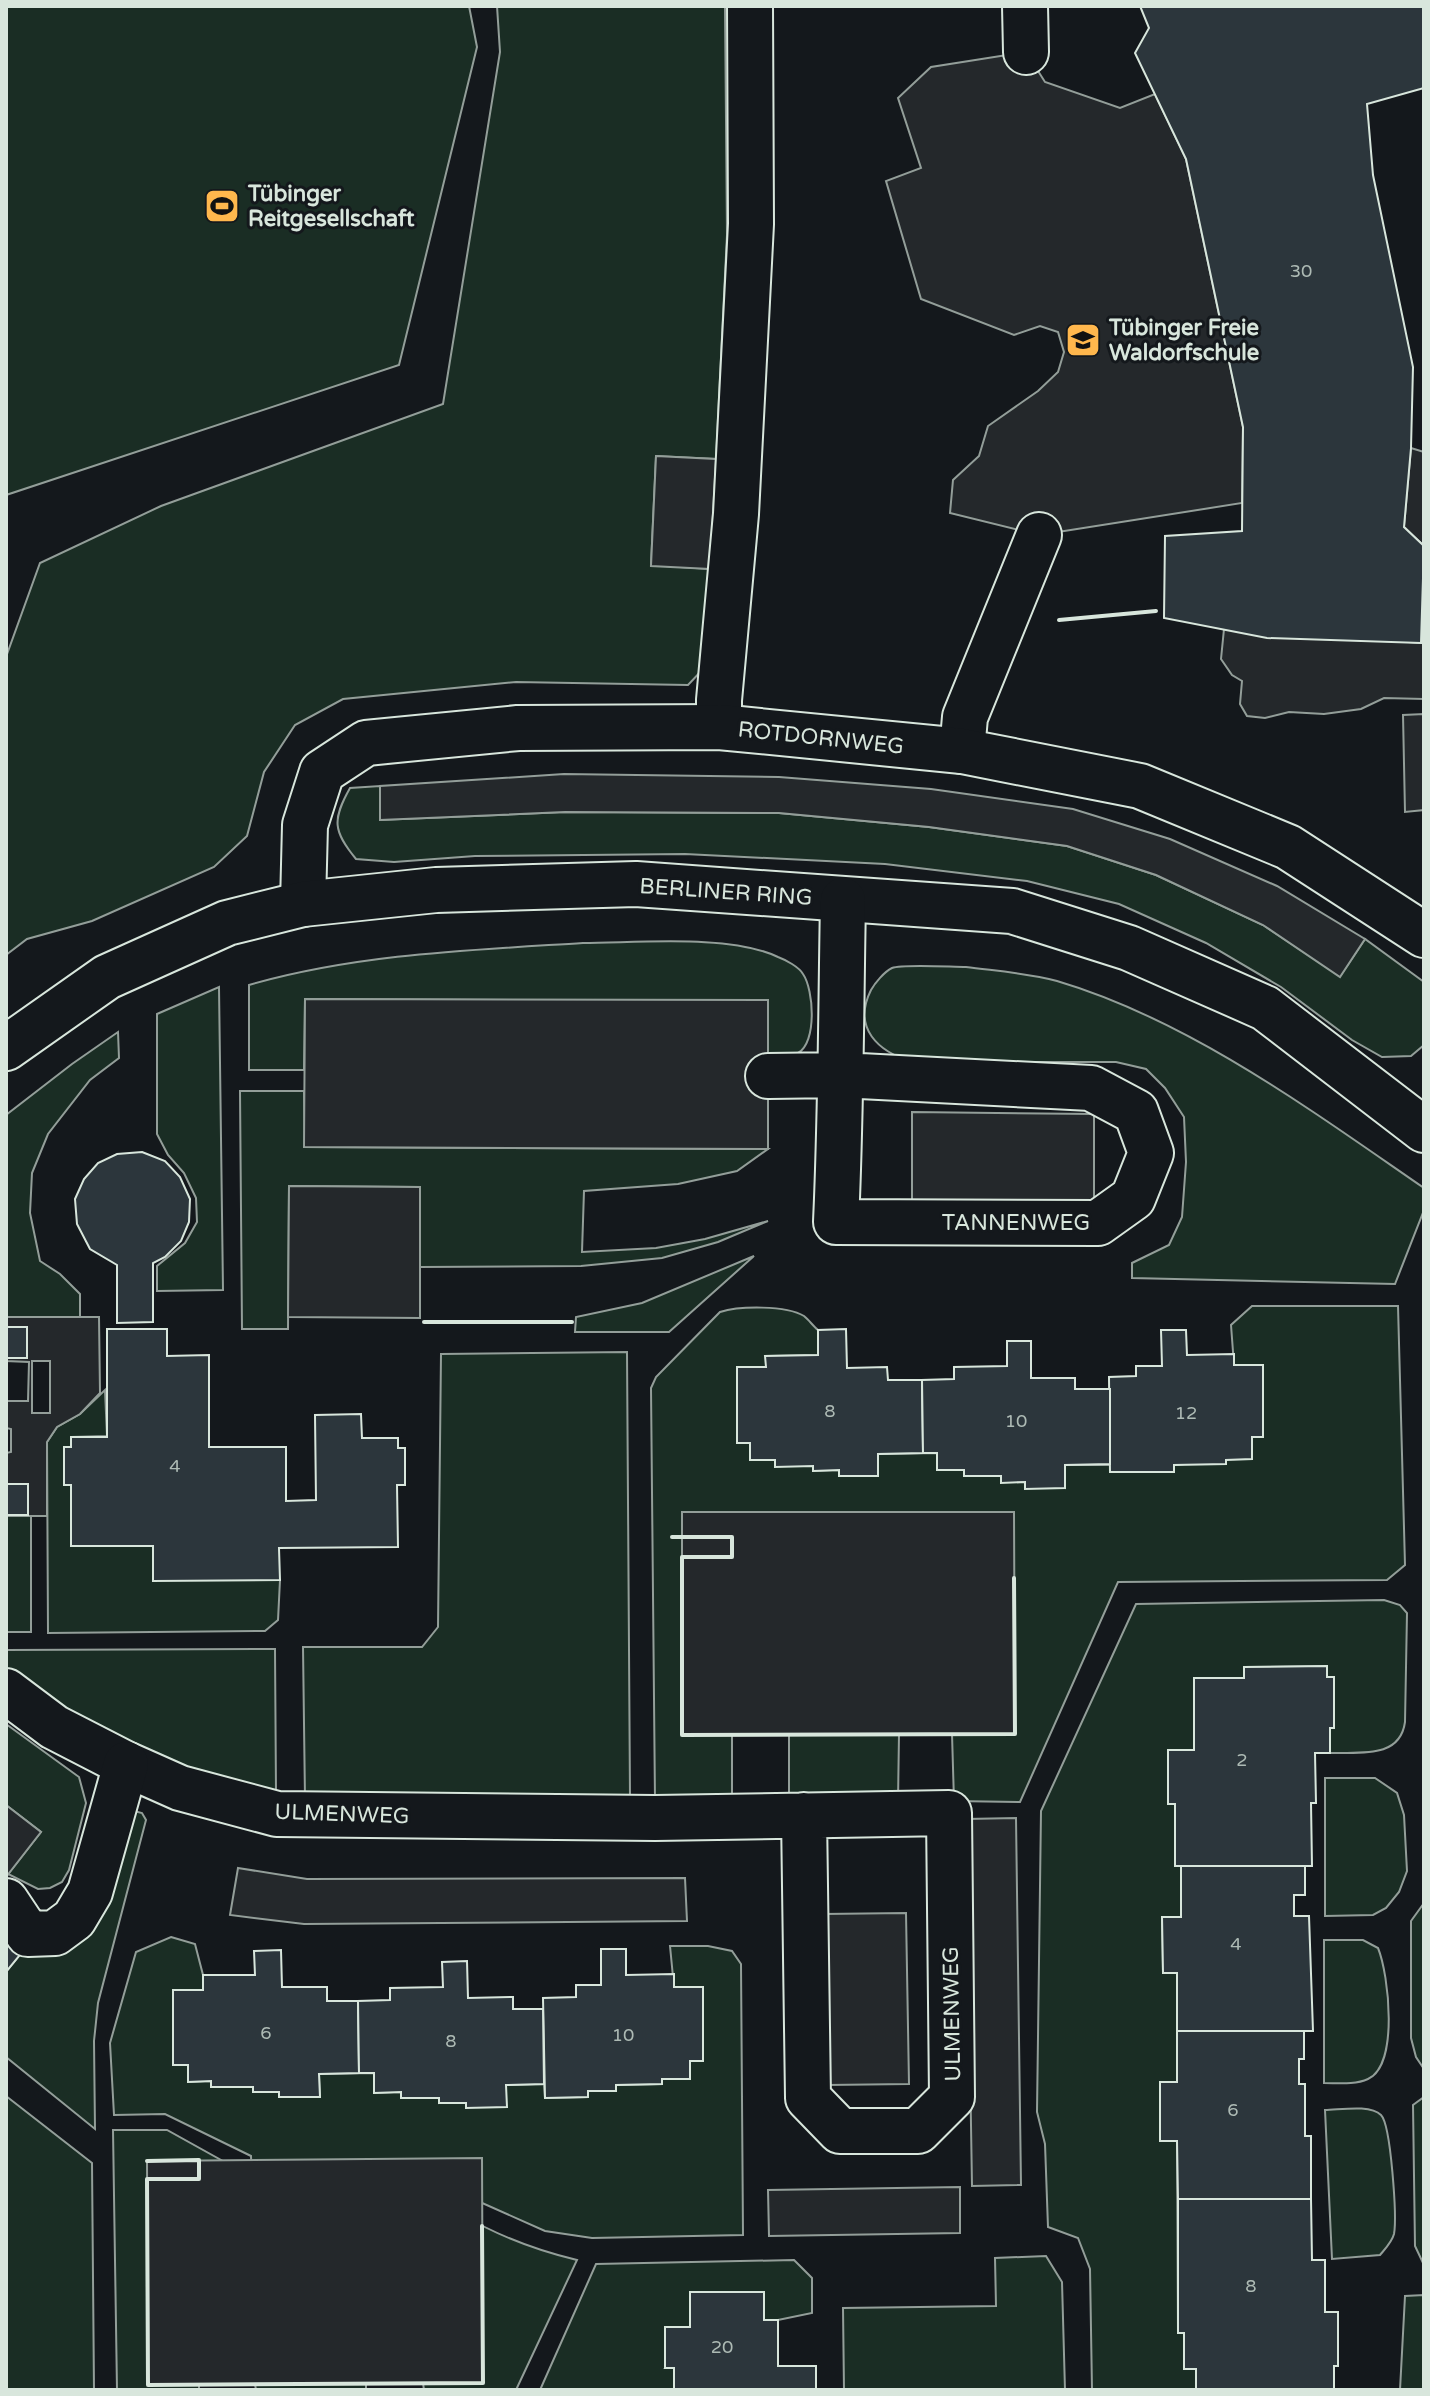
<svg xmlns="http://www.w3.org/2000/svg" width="1430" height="2396" font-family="'Varela Round',sans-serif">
  <rect width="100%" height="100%" fill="#14181c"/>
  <g fill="#1a2d24" stroke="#939e99" stroke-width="2">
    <polygon points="6,6 469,6 477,47 399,365 6,495"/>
    <polygon points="497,6 725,6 727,235 716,459 656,456 651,565 710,569 705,667 688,685 516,682 343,699 295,725 264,772 247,836 214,867 92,921 27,939 6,955 6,657 40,563 161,506 443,404 500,52"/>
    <path d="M380 786V820L565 812 779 813 929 827 1067 846 1156 875 1263 925 1340 976 1365 939 1424 982V1045L1411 1056 1382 1057 1352 1040 1281 987 1206 943 1119 904 1027 881 885 864 685 854 475 856 394 862 356 859C333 831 332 820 350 788Z"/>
    <path d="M583 943C637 943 731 934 778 957 786 960 799 967 803 974 814 990 817 1043 798 1053 788 1058 778 1056 768 1056V1001L305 999 304 1070H249V985C357 954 471 950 583 943Z"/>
    <path d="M966 967C996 971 1028 973 1057 981 1189 1020 1312 1111 1424 1188V1210L1395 1284 1132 1278V1263L1169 1245 1182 1217 1186 1162 1184 1117 1165 1088 1146 1069 1116 1062H913C878 1052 852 1028 871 990 875 983 884 972 892 968 903 964 951 967 966 967Z"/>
    <polygon points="219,987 223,1290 157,1291 157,1266 185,1243 197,1222 196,1198 184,1173 168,1155 157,1134 157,1014"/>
    <polygon points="118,1032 119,1058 90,1080 48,1134 32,1173 30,1213 40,1261 60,1274 80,1294 80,1317 6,1317 6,1115 72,1064"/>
    <polygon points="240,1091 304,1091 305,1147 768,1149 737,1171 678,1184 584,1191 582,1252 656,1248 705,1239 768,1221 718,1242 662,1258 581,1266 420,1267 420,1187 289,1186 288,1329 242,1329"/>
    <polygon points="754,1256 669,1332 575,1332 576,1317 642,1303"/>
    <path d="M1252 1306H1398L1405 1565 1387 1580 1118 1582 1020 1802 954 1801 952 1734H899L898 1802H789V1734L732 1735V1800L655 1801 651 1388 656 1377 720 1312C739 1306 786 1305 804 1316 809 1320 813 1326 818 1330V1355L766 1356V1367H737V1443H750V1460H775L813 1466V1471L839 1470V1476H877L878 1454 937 1453 964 1470V1476H1001L1065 1488V1465H1174L1226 1460 1252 1437H1263V1365H1234L1231 1325Z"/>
    <polygon points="627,1352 630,1798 305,1799 303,1647 422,1647 438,1627 441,1354"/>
    <polygon points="105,1390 107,1436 72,1437 71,1546 153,1546 280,1580 278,1620 265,1631 48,1633 47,1442 57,1427 80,1414"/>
    <rect x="6" y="1516" width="25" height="116"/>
    <path d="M1384 1600 1400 1605 1407 1613 1405 1722C1400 1759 1360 1752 1330 1753V1728H1334V1677H1327V1666L1245 1667 1244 1678H1195L1194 1750 1175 1804 1181 1866V1917L1162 1918 1163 1972 1177 1973V2082H1160V2141H1177L1178 2333H1184L1185 2369H1196V2390H1092L1090 2269 1078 2238 1048 2227 1045 2144 1037 2112 1041 1811 1136 1604Z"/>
    <polygon points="275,1649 276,1793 220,1786 103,1739 6,1670 6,1650"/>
    <polygon points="6,1724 79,1777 86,1803 69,1870 62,1882 50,1888 38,1889 8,1874 41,1832 6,1805"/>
    <polygon points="1325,1778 1375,1778 1397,1793 1404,1815 1407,1871 1399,1892 1386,1908 1373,1915 1325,1916"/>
    <polygon points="134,1811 142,1813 146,1820 98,2003 94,2041 95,2129 6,2057 6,1972"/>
    <polygon points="1424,1903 1424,2069 1416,2057 1411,2038 1411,1921"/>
    <path d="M171 1937 195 1944 203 1975V1990H173V2065H188V2082L211 2081 320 2096 319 2074 374 2073V2093L401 2092V2098H439V2103L506 2085 544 2084 545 2098 588 2097V2091L616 2085 662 2084V2079H690V2061H703V1987H674L670 1946H708L732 1951 741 1964 743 2235 592 2238 545 2231 462 2194 459 2213C496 2235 535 2250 577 2260L516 2390H424L423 2383 366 2384V2390H256L255 2384 199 2385V2390H117L113 2130H167L230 2165 252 2188 251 2156 165 2114 114 2115 110 2043 136 1952Z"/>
    <path d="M1324 1940H1363L1378 1948C1389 1975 1399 2065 1368 2079 1355 2085 1338 2083 1324 2083Z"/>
    <polygon points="6,2096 92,2163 94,2390 6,2390"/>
    <polygon points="1424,2097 1424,2265 1415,2246 1413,2105"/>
    <path d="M1325 2110C1339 2110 1370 2104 1381 2115 1391 2125 1397 2217 1394 2234 1392 2242 1385 2249 1380 2255L1332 2259Z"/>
    <polygon points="1046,2256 1062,2282 1065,2390 844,2390 843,2308 996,2306 995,2258"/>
    <polygon points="794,2260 812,2278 812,2313 778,2320 764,2320 763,2292 690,2292 690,2327 665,2368 674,2368 674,2390 540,2390 596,2264"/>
    <polygon points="1424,2295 1424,2390 1400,2390 1405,2296"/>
  </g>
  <g fill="#24282b" stroke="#939e99" stroke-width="2" fill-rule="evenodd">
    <polygon points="1026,52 1045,82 1120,108 1155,94 1186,159 1243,427 1242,503 1039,535 950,513 953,480 979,456 988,426 1038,391 1058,372 1064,352 1058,332 1040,326 1014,335 921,299 886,181 921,168 898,98 931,67"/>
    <polygon points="1411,448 1424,452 1424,546 1404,527"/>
    <polygon points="656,456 716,459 710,569 651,566"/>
    <polygon points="1424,585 1424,699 1384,698 1361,709 1324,714 1289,712 1265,718 1247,716 1240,704 1242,681 1232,675 1221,659 1224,629 1421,643"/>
    <polygon points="1424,714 1424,810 1405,812 1403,715"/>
    <polygon points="564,774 779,777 931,789 1073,809 1170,839 1277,886 1365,939 1340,977 1263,925 1156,875 1067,846 929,827 779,813 565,812 380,820 380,786"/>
    <polygon points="305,999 768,1000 768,1149 304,1147"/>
    <polygon points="912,1112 1094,1114 1094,1203 912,1201"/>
    <polygon points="289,1186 420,1187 420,1318 288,1317"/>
    <path d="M6 1317H99L100 1393 80 1414 57 1427 47 1442V1516H6V1453L11 1452V1429L6 1428V1401H28L29 1362 6 1361ZM32 1361H50V1413H32Z"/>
    <polygon points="682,1512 1014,1512 1015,1734 682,1735"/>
    <polygon points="6,1805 41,1832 6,1877"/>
    <polygon points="1016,1818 1021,2185 972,2186 966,1819"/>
    <polygon points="238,1868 307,1879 685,1878 687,1921 304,1924 230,1915"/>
    <polygon points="906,1913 909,2084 827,2085 823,1914"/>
    <polygon points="482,2158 483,2383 148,2385 147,2161"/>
    <polygon points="960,2187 960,2233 769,2236 768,2190"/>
  </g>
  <g fill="#2c363c" stroke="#d8e6dc" stroke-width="2">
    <polygon points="1140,6 1424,6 1424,88 1367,104 1373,175 1413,367 1411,448 1404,527 1424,546 1421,643 1267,638 1164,618 1165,536 1242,531 1243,427 1186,159 1135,53 1149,28"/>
    <polygon points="142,1152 165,1161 180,1177 190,1199 189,1222 181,1241 165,1257 153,1263 153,1322 117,1323 117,1265 90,1249 77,1224 75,1199 84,1179 98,1163 117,1154"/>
    <rect x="6" y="1327" width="21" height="31"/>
    <polygon points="107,1329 167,1329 167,1356 209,1355 209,1447 286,1447 286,1501 316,1500 315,1415 361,1414 362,1438 398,1438 398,1448 405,1448 405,1485 397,1485 398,1547 279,1548 280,1580 153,1581 153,1546 71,1546 71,1485 64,1485 64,1447 71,1447 71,1437 107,1437"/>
    <polygon points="846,1329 847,1368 887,1367 888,1380 922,1380 923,1453 878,1454 878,1476 839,1476 839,1470 813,1471 813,1466 775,1467 775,1460 750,1460 750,1443 737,1443 737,1367 766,1367 765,1356 818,1355 818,1330"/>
    <polygon points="1161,1330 1186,1330 1187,1355 1234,1354 1234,1365 1263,1365 1263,1437 1252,1437 1252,1459 1226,1460 1226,1464 1174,1465 1174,1472 1110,1472 1109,1377 1136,1376 1136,1366 1162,1366"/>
    <polygon points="1007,1341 1031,1341 1031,1378 1075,1378 1075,1389 1110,1389 1110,1464 1065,1465 1065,1488 1025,1489 1025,1482 1001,1483 1001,1476 964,1476 964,1470 937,1470 937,1453 923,1453 922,1380 954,1379 954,1367 1007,1366"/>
    <rect x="6" y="1484" width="22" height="31"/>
    <polygon points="1327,1666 1327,1677 1334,1677 1334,1728 1330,1728 1330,1753 1315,1753 1316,1803 1311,1803 1312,1866 1175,1866 1175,1804 1168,1804 1168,1750 1194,1750 1194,1678 1244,1678 1244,1667"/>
    <polygon points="1181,1866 1305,1866 1305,1895 1294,1895 1294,1916 1309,1916 1313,2031 1177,2031 1177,1973 1163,1973 1162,1917 1181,1917"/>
    <polygon points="6,1936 24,1950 6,1972"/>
    <polygon points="601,1949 626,1949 626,1975 674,1974 674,1987 703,1987 703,2061 690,2061 690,2079 662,2079 662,2084 616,2085 616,2091 588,2091 588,2097 545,2098 543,1998 576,1997 576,1985 601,1985"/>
    <polygon points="281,1950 282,1987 327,1987 327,2001 358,2001 359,2073 319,2074 320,2097 279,2097 279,2092 253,2092 253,2087 211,2087 211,2081 188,2082 188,2065 173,2065 173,1990 203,1990 203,1975 255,1975 254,1951"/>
    <polygon points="467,1961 468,1998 513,1997 513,2009 543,2009 544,2084 506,2085 507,2107 466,2108 466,2103 439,2103 439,2098 401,2098 401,2092 374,2093 374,2073 359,2073 358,2001 390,2000 390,1988 443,1987 442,1962"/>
    <polygon points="1177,2031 1304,2031 1304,2059 1299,2059 1299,2084 1305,2084 1305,2136 1311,2136 1311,2199 1178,2199 1177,2141 1160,2141 1160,2082 1177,2082"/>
    <polygon points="1178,2199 1311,2199 1312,2260 1325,2260 1325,2312 1338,2312 1338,2366 1334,2366 1334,2390 1196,2390 1196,2369 1184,2369 1184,2333 1178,2333"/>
    <polygon points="690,2292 764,2292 764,2320 778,2320 778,2366 816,2366 816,2390 674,2390 674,2368 665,2368 665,2327 690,2327"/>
  </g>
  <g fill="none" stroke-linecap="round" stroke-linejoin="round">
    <g stroke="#d8e6dc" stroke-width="48">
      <g id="minor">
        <polyline points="1025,6 1026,52"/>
        <polyline points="719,727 719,700 736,514 751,224 750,6"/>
        <polyline points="962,751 965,717 1039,535"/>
        <polyline points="303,904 305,825 322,772 366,743 518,728 719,727 962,751 1140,786 1288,847 1424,935"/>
        <polyline points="6,1048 107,977 227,923 303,904 436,890 636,884 1012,911 1129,948 1265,1008 1424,1130"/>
        <path d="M768 1076 841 1075 1091 1088 1136 1112 1151 1153 1133 1198 1098 1223 836 1222C841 1115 841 1008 843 900"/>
        <polyline points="6,1691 54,1727 126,1764 180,1788 277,1814 655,1818 949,1813 952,2097 918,2131 840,2131 808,2098 804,1815"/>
        <polyline points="6,1901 28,1934 55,1933 74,1919 90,1892 126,1764"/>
      </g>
    </g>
    <use href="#minor" stroke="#14181c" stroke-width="44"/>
    <g stroke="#d8e6dc" stroke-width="4">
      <polyline points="1059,620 1156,611"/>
      <polyline points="424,1322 572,1322"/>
      <polyline points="672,1537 732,1537 732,1557 682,1557 682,1735 1015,1734 1014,1578"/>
      <polyline points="147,2161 199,2160 199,2179 147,2179 148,2385 483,2383 482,2226"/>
    </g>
  </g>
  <defs>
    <g id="stadium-square" transform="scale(1.8)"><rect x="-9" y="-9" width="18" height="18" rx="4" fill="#ffb74d" stroke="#14181c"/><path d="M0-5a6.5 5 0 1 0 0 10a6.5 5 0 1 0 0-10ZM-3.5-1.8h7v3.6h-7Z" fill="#111"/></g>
    <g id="school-square" transform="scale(1.8)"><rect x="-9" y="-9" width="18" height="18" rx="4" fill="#ffb74d" stroke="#14181c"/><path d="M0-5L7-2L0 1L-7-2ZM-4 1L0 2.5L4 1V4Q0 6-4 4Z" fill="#111"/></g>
  </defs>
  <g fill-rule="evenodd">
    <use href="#stadium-square" x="222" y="206"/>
    <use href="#school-square" x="1083" y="340"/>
  </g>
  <g text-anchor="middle" stroke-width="6" stroke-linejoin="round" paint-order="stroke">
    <g font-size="18" fill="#adbab4">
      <text x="1301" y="277">30</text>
      <text x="830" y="1417">8</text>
      <text x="1186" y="1419">12</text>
      <text x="1016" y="1427">10</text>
      <text x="175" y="1472">4</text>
      <text x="1242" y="1766">2</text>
      <text x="1236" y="1950">4</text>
      <text x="266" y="2039">6</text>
      <text x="623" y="2041">10</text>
      <text x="451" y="2047">8</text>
      <text x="1233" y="2116">6</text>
      <text x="1251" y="2292">8</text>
      <text x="722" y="2353">20</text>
    </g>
    <g font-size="22" font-weight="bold" fill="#d8e6dc" stroke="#14181c" text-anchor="start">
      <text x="248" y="201">Tübinger<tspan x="248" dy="25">Reitgesellschaft</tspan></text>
      <text x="1109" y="335">Tübinger Freie<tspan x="1109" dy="25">Waldorfschule</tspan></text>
    </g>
    <g font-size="22" fill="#d8e6dc" stroke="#14181c">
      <text transform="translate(821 737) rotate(6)" y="8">ROTDORNWEG</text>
      <text transform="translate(726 891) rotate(4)" y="8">BERLINER RING</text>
      <text x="1016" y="1230">TANNENWEG</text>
      <text transform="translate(342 1813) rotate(2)" y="8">ULMENWEG</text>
      <text transform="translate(951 2014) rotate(-91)" y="8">ULMENWEG</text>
    </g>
  </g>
  <rect width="1430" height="2396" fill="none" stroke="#d8e6dc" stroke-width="16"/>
</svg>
